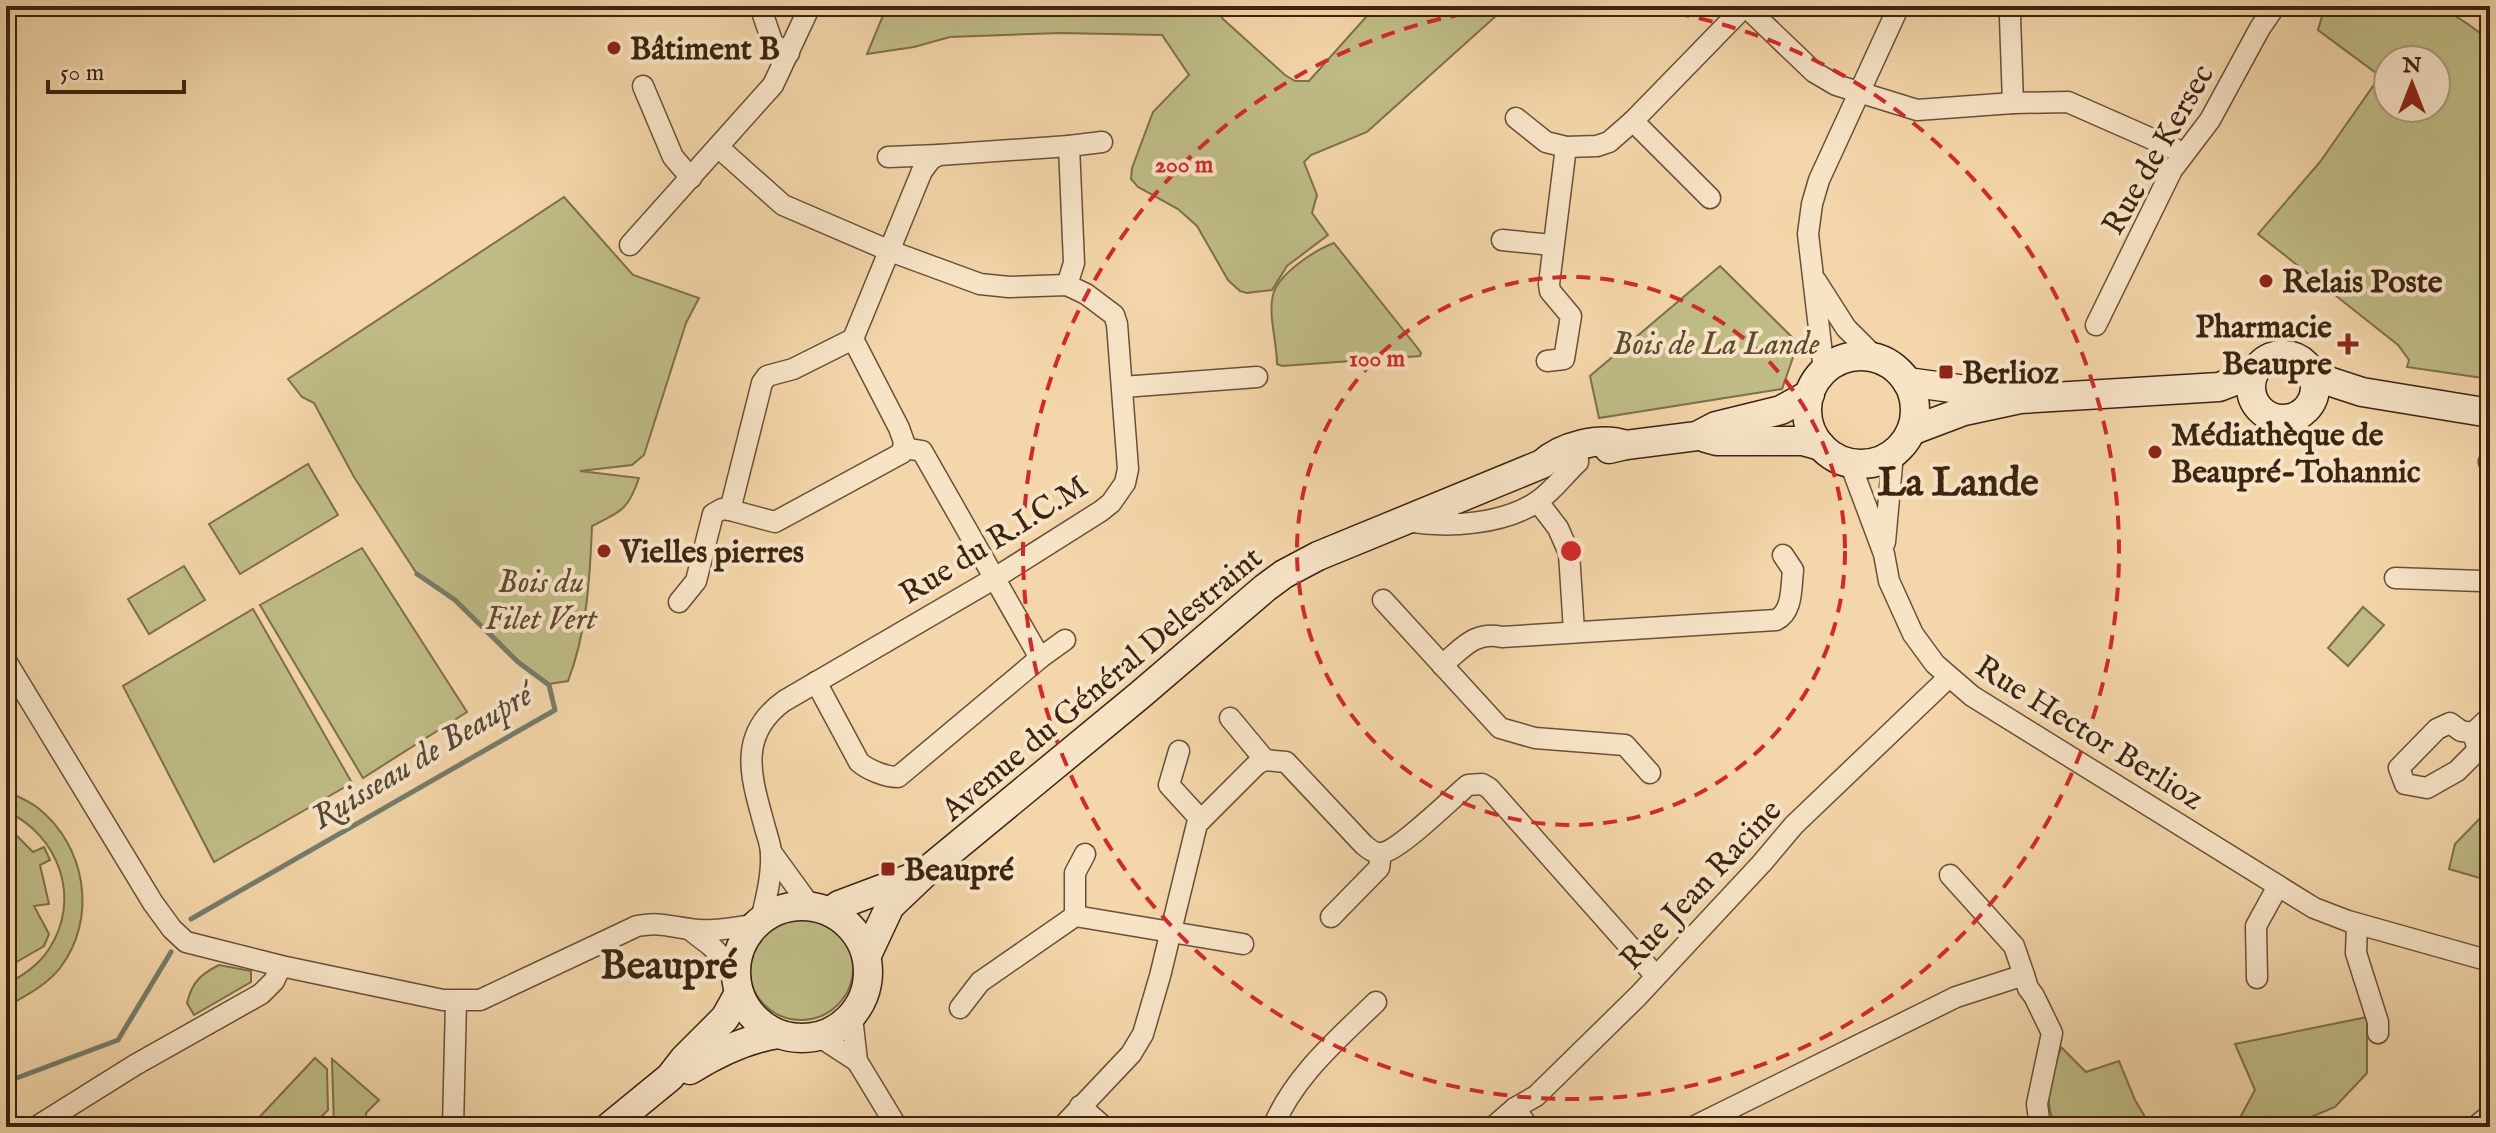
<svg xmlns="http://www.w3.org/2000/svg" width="2496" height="1133" font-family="'IM FELL English',serif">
  <rect width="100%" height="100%" fill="#f3d6a9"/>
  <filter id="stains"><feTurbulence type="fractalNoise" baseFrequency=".0025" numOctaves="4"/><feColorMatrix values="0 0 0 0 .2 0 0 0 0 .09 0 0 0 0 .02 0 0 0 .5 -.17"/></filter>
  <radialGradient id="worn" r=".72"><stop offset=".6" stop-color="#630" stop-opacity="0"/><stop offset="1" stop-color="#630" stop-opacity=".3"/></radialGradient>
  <g fill="#bfbc85" stroke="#7e704b" stroke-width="2" fill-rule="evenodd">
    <polygon points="887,6 1214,6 1223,19 1285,75 1295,81 1309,81 1366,17 1371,6 1507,6 1367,132 1311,155 1304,162 1317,195 1312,213 1328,235 1287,266 1272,290 1247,293 1240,291 1228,280 1197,226 1178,209 1138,187 1131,179 1132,168 1153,112 1189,75 1162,35 1060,33 950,37 914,47 867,54"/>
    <path d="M2325 6H2409L2413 11C2441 0 2469 24 2490 41V379L2407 367 2409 360 2398 345 2258 234 2320 162 2380 76 2318 30ZM2388 60H2436V108H2388Z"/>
    <path d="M564 197 633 275 699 298 686 323 644 455 632 465 580 471 639 478C628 510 622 511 592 526 590 577 587 632 568 681L549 684 508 653 455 600 417 574 354 477 314 403 302 397 288 379Z"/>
    <path d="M1334 243 1416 346 1421 353 1420 356 1282 366 1277 364C1277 342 1268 315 1273 295 1278 274 1315 250 1334 243Z"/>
    <polygon points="1720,266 1798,343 1782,389 1599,418 1590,376"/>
    <polygon points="308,464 338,515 240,574 209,524"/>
    <polygon points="362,548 467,712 363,778 260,605"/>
    <polygon points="184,566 205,600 149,634 128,599"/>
    <polygon points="2363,607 2384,625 2348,666 2328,648"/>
    <polygon points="253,609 352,783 214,862 123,686"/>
    <path d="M6 791C17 796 29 801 38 808 86 846 98 918 60 968 47 985 25 996 6 1007V985C23 975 38 966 49 949 82 899 59 835 6 811Z"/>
    <polygon points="2490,808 2490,881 2449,869 2455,844"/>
    <polygon points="6,825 33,852 44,847 50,860 40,865 49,904 34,906 49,934 44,946 6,968"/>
    <circle cx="801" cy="968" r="52"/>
    <path d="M219 965 251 971V982L194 1015 187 1003C192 982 201 974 219 965Z"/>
    <polygon points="2367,1017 2367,1073 2335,1107 2292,1125 2292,1127 2235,1127 2255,1090 2235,1044"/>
    <path d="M2061 1047 2086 1072 2119 1061 2135 1100 2151 1127H2057C2040 1102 2053 1073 2061 1047Z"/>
    <polygon points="315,1058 327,1069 328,1110 311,1127 250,1127"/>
    <polygon points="332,1059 379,1100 366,1113 367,1127 334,1127"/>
  </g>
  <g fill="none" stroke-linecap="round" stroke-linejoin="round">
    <g stroke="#767d6a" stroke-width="5">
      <polyline points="191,919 555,710 549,685 518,662 455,600 417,574"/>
      <polyline points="6,1082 118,1040 171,952"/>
    </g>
    <g stroke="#6a5037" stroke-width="23">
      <g id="street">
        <polyline points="760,6 773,44 789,53"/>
        <polyline points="1745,6 1814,72 1836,85 1917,110 2013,103 2068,102 2177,150 2182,155"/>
        <polyline points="2013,6 2010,18 2013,103"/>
        <polyline points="643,86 673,157 691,178"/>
        <polyline points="1516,118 1546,142 1566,147"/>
        <polyline points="1633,121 1710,198"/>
        <polyline points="1069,146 1102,142"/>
        <path d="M718 147 783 205 890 251 980 284 1009 287 1067 285 1086 294 1114 315 1117 324 1128 469 1125 483 1111 503 1101 511 995 578 784 701C737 735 751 777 764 824 766 833 771 844 771 854 772 876 766 899 761 920"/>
        <polyline points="888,157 939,155"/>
        <polyline points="1502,240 1552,245"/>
        <polyline points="630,245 773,85 810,6"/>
        <polyline points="1816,281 1846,328 1877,359"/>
        <polyline points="2096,325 2172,170 2210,120 2260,28 2275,6"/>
        <polygon points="853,339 899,428 904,442 902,453 775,522 730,510 762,383 767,376 793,369"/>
        <polyline points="853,339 922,171 931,159 939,155 1069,146 1074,263 1067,285"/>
        <polyline points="1547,361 1564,359 1571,316 1550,291 1549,284 1566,147 1597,146 1609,142 1633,121 1745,6"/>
        <polyline points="1824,371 1808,234 1812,204 1819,180 1899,6"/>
        <polyline points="1123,387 1257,377"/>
        <polyline points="2489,462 2490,462"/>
        <polyline points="1850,463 1884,554 1889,581 1913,634 1935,664 1972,696 2314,908 2348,921 2490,961"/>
        <polyline points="1538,502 1558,528 1569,553 1574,631"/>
        <path d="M1406 521C1446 528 1504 525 1538 501 1553 491 1565 474 1578 462V456"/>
        <polyline points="1885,542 1893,454"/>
        <polyline points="2395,578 2481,581 2490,583"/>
        <polyline points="1383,600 1500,728 1535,738 1625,745 1650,773"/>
        <polyline points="679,602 696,581 713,514 722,509 730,510"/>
        <polyline points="1040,658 1065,640"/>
        <path d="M6 661 153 903 172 929 186 942 281 966 443 1000H480L637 926C661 922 667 926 690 929 711 933 734 927 756 925"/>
        <path d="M1442 665C1463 648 1474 631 1502 637L1776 620C1793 612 1791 587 1793 570L1783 555"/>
        <path d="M816 682 859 762C868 770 886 777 898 777L1040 658 922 451 904 448"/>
        <polyline points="1230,718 1265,760"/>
        <polygon points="2450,723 2461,731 2473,733 2478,750 2457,771 2427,788 2405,784 2399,768 2437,729"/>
        <polyline points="2473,733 2490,717"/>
        <polyline points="1179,751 1169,785 1201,820"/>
        <polyline points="771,852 811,907"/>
        <polyline points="1950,875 2014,946 2024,975"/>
        <polyline points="1075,916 1075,873 1085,854"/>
        <polyline points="1331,917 1379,868 1381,853"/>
        <polyline points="2357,924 2356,953 2378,1022 2378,1033"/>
        <polyline points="689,929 711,946 735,970"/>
        <polyline points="2257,978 2256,926 2278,886"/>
        <polyline points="960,1008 980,982 1075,916 1243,944"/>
        <polyline points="852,1017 857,1061 897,1127"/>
        <polyline points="820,1037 857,1061"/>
        <polyline points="1080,1106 1104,1127"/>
        <polyline points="1515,1108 1528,1127"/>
        <polyline points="36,1127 135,1065 261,994 274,981 281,966"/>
        <polyline points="453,1127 456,1001"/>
        <path d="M1062 1127 1131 1054 1143 1034 1160 976 1197 824 1257 764 1265 760 1286 762 1364 845C1369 849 1375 854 1381 853 1398 852 1452 798 1468 785L1482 784 1489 788 1655 975"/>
        <path d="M1273 1127C1294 1076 1337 1040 1376 1002"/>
        <polyline points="1493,1127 1515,1108 1536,1096 1638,996 1762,863 1794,825 1949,677"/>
        <polyline points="1693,1127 1956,997 2024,975 2028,988 2034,996 2052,1033 2037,1104 2040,1127"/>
        <polyline points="2475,1127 2490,1115"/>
      </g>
    </g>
    <g stroke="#3c2411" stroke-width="31">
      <g id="secondary">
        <circle cx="2283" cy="387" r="32"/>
        <circle cx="1861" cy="410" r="54"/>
        <polyline points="2313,376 2362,392 2490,413"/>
        <polyline points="1907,382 2004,395"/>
        <polyline points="1911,431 1964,411 2020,399 2219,387 2253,374"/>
        <polyline points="1706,438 1717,441 1803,441 1821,446"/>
        <polyline points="1609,449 1626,445 1697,436 1716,426 1781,410 1810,394"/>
        <circle cx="802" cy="972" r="66"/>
        <polyline points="830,912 839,905 911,878"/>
        <path d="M867 955 890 906 929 869 1140 695 1265 588 1284 574 1318 556 1542 464C1562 446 1600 436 1626 445"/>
        <path d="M690 1070C717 1053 746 1039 778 1034"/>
        <polyline points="609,1127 670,1077 684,1059 725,1018 739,993"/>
      </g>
    </g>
    <use href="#street" stroke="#f7e4c7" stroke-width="20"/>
    <use href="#secondary" stroke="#f7e4c7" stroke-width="28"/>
  </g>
  <g fill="none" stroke="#d62828" stroke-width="4" stroke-dasharray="14 10">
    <circle cx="1571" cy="551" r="274"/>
    <path d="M1628 6A548 548 0 1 1 1514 6"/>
  </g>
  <g fill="#8f2418" stroke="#f7e4c7" stroke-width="3">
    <circle cx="614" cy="48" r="8"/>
    <circle cx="2266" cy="281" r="8"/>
    <path d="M2344 332h8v8h8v8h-8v8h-8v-8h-8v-8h8z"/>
    <rect x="1938" y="364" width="16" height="16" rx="4"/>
    <circle cx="2155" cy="452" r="8"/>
    <circle cx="604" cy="551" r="8"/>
    <rect x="880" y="861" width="16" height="16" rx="4"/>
  </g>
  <g text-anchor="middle" stroke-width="8" stroke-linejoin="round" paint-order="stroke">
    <g font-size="32" font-weight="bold" fill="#3c2411" stroke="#f7e4c7" text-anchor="start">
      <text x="630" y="59">Bâtiment B</text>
      <text x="2282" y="292">Relais Poste</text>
      <text x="2332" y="337" text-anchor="end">Pharmacie<tspan x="2332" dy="37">Beaupre</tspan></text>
      <text x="1962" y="383">Berlioz</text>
      <text x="2171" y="445">Médiathèque de<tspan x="2171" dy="37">Beaupré-Tohannic</tspan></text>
      <text x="620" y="562">Vielles pierres</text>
      <text x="904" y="880">Beaupré</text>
    </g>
    <g font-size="32" fill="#3c2411" stroke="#f7e4c7">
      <text transform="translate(2157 149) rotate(-60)" y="11">Rue de Kersec</text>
      <text transform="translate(993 539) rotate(-32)" y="11">Rue du R.I.C.M</text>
      <text transform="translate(1101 683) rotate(-40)" y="11">Avenue du Général Delestraint</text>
      <text transform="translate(2090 732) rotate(32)" y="11">Rue Hector Berlioz</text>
      <text transform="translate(1700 884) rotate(-47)" y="11">Rue Jean Racine</text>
    </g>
    <g font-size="32" font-style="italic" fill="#5d4a2e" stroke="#f7e4c7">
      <text x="1716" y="354">Bois de La Lande</text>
      <text x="541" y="592">Bois du<tspan x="541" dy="37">Filet Vert</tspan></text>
    </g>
    <g font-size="34" font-style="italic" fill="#544936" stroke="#f7e4c7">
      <text transform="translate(421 755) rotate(-31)" y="12">Ruisseau de Beaupré</text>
    </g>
    <g font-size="40" font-weight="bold" fill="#3c2411" stroke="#f7e4c7">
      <text x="1958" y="495">La Lande</text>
      <text x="669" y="978">Beaupré</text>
    </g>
  </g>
  <circle cx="1571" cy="551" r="12" fill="#d62828" stroke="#f7e4c7" stroke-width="4"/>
  <g font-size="24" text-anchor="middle" font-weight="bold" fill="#d62828" stroke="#f7e4c7" stroke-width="8" stroke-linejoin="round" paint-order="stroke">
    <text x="1184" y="172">200 m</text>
    <text x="1377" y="366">100 m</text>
  </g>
  <rect width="2496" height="1133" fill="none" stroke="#f3d6a9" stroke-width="32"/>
  <rect x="8" y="8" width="2480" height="1117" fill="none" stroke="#3c2411" stroke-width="4"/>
  <rect x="16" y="16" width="2464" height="1101" fill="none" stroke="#3c2411" stroke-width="2"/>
  <g transform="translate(2412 84)"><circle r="38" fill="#f7e4c7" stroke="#ac977e" stroke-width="2"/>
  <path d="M0-6L14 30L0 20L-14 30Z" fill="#8f2418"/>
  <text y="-12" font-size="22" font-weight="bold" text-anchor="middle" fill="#3c2411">N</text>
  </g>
  <path d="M48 80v12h136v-12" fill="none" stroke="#3c2411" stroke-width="4"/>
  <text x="60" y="80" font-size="24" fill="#3c2411" stroke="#f7e4c7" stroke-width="6" paint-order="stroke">50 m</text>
  <rect width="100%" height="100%" filter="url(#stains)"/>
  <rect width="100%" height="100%" fill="url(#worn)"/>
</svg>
